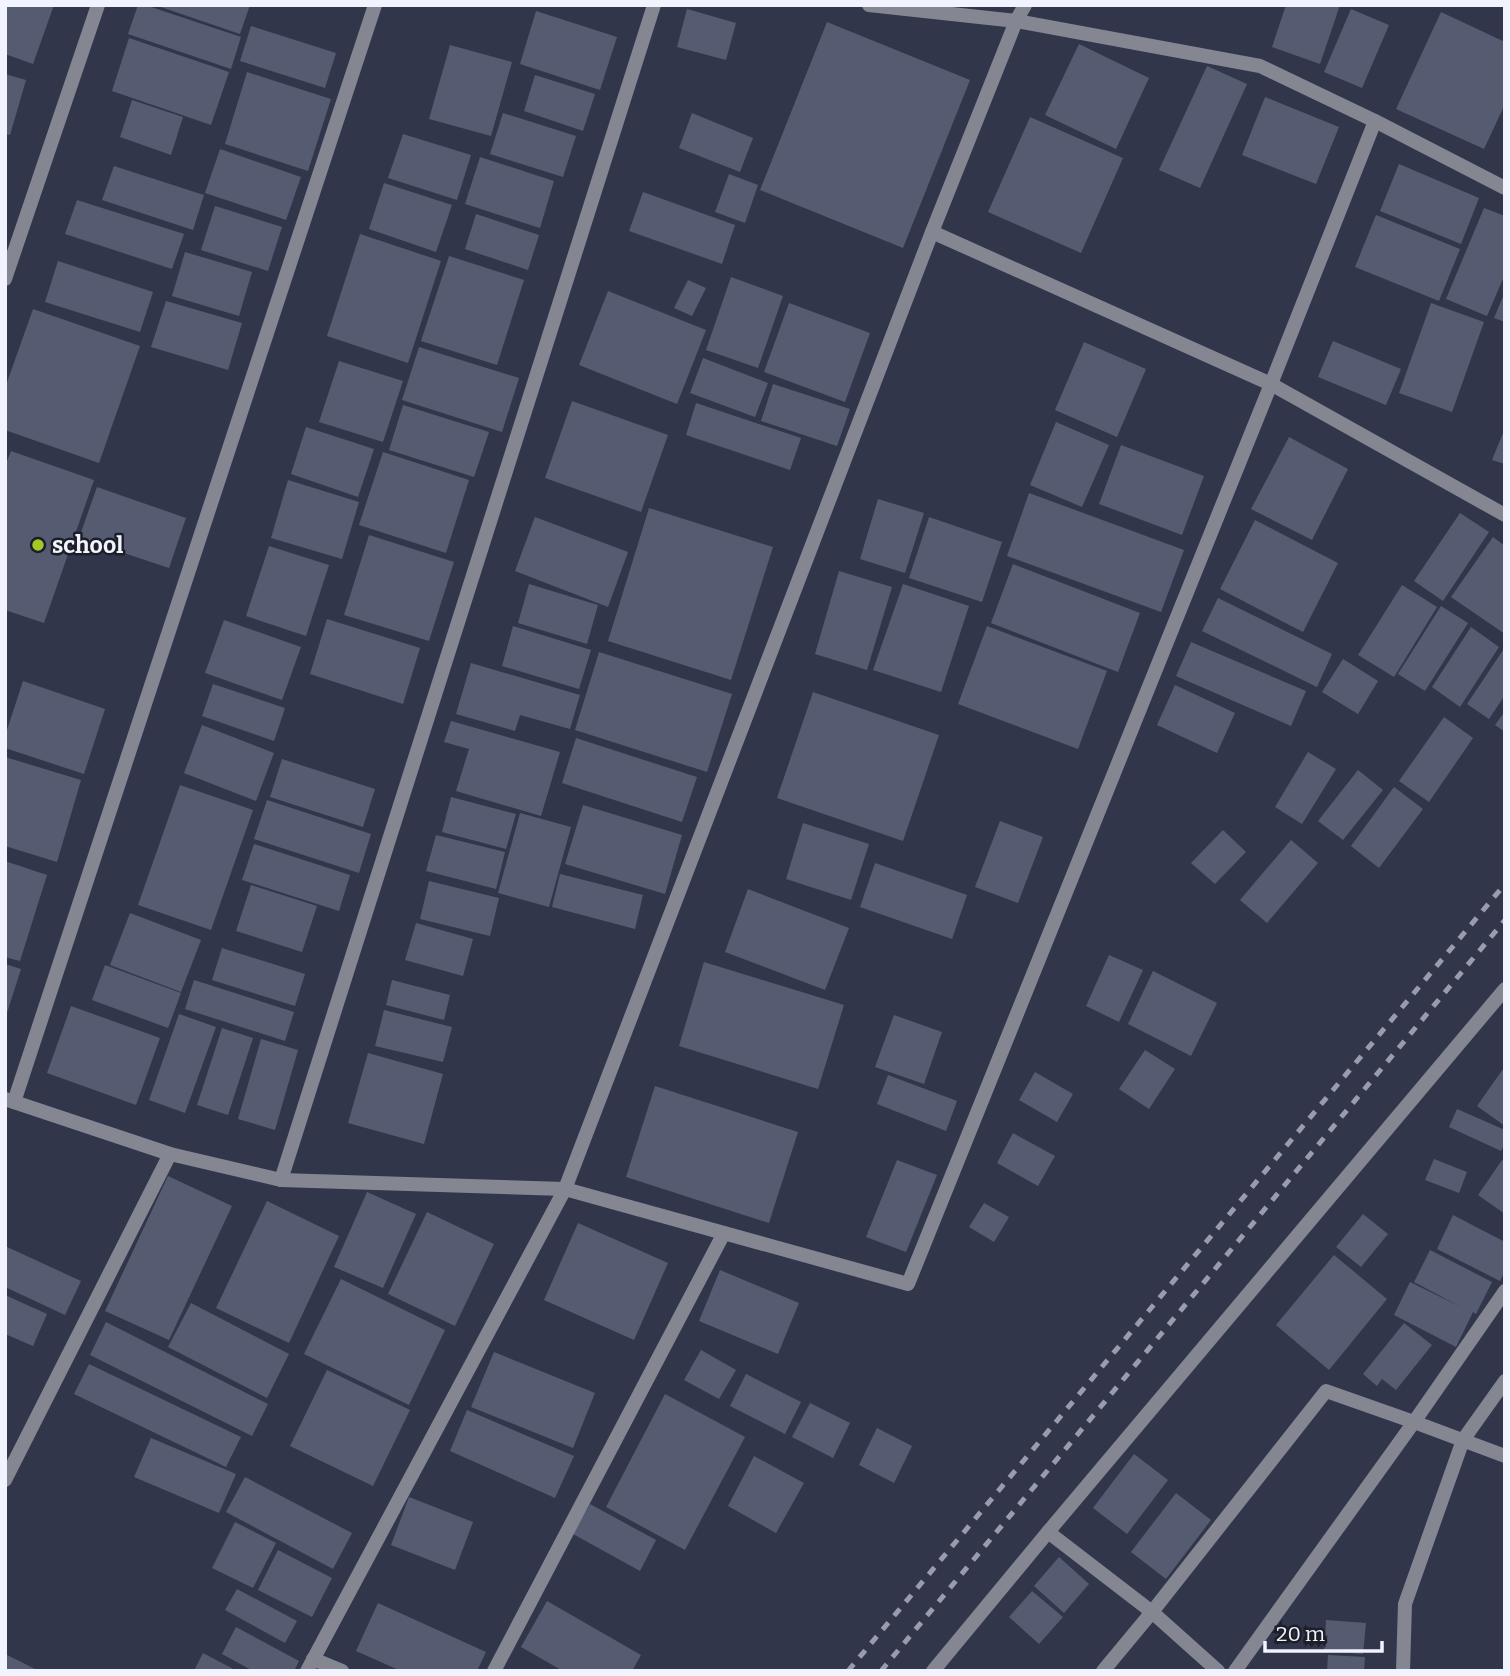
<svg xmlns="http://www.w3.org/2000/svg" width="1510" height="1676" font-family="Bitter,serif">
  <rect width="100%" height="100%" fill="#31364b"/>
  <g fill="#555c72">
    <polygon points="5,5 54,5 33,64 5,54"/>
    <polygon points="138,5 145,5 241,37 231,69 128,34"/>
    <polygon points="155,5 250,5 240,34"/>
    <polygon points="1286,5 1340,5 1320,64 1272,47"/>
    <polygon points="687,9 736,23 726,60 677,47"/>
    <polygon points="1351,9 1389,25 1362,88 1324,72"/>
    <polygon points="536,11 617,37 600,90 520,64"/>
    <polygon points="1441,12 1505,42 1505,104 1484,149 1396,109"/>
    <polygon points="827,22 970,80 903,248 760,190"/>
    <polygon points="251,26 336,53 325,88 240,61"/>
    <polygon points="129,38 229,72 211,125 112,91"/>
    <polygon points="1079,44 1149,78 1116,149 1045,115"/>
    <polygon points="450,45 512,62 491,136 429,119"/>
    <polygon points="1207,66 1247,84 1200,188 1159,170"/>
    <polygon points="247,72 331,99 308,171 225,144"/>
    <polygon points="5,74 26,80 10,135 5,134"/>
    <polygon points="535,75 595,94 583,131 524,111"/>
    <polygon points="1265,97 1339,127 1316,184 1242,155"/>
    <polygon points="132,100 183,117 171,155 120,137"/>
    <polygon points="503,113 576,136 563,177 490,154"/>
    <polygon points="692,113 753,138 740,172 679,148"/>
    <polygon points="1030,117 1123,158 1081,253 988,212"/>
    <polygon points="403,134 471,155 457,200 388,178"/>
    <polygon points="220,149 301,177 286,220 205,193"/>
    <polygon points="480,157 554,181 540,228 465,204"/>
    <polygon points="1399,164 1479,198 1461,244 1380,211"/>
    <polygon points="114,166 204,195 193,230 102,200"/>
    <polygon points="729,174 758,185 745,223 715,212"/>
    <polygon points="384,183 452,205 436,252 369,229"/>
    <polygon points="643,192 735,225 722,264 629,231"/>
    <polygon points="77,200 184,234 172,269 65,234"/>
    <polygon points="215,206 282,227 268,271 201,250"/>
    <polygon points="1484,208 1505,216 1505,274 1487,316 1446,299"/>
    <polygon points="476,214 539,235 528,270 465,249"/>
    <polygon points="1376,215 1460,249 1439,301 1355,267"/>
    <polygon points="360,234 441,261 408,363 327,336"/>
    <polygon points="185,252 252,272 239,316 172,296"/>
    <polygon points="449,256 524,280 497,365 421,341"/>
    <polygon points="58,261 153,292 140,332 45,302"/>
    <polygon points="731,277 783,296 758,368 706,350"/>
    <polygon points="688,280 706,288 692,316 674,308"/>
    <polygon points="608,291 706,330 677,404 579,365"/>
    <polygon points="1505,292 1505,322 1494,318"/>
    <polygon points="166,301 242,323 228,370 151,347"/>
    <polygon points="789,303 870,333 845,402 764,372"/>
    <polygon points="1431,303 1484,322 1452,412 1399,393"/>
    <polygon points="33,309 140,346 99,463 5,430 5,388"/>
    <polygon points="1333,341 1401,369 1386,405 1318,377"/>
    <polygon points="1084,342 1146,369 1117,437 1055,410"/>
    <polygon points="419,347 519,378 502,432 402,400"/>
    <polygon points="703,358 768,383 755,417 690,393"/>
    <polygon points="339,361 403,381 383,442 319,422"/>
    <polygon points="773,384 850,409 837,446 761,421"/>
    <polygon points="572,401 668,435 641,512 545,478"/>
    <polygon points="696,403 801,438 790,470 686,435"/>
    <polygon points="403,405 489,432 474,477 389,450"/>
    <polygon points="1056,422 1109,445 1082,507 1030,485"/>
    <polygon points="306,427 374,449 358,497 291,474"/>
    <polygon points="1505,428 1505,464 1492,460"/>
    <polygon points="1289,437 1348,469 1312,540 1251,509"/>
    <polygon points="1121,445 1204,476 1182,535 1099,504"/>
    <polygon points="11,451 94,480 44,623 5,610 5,466"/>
    <polygon points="383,452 469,480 446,553 359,525"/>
    <polygon points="288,480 359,502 342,559 271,538"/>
    <polygon points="97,487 186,518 169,568 79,538"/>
    <polygon points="1029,493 1184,550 1161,612 1007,556"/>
    <polygon points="878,499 924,513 905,573 860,559"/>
    <polygon points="649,508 773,547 731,680 608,641"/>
    <polygon points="1460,513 1489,532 1443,601 1414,581"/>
    <polygon points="535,517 628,552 608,607 515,571"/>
    <polygon points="929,517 1002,542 982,602 909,578"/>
    <polygon points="1255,520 1338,563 1303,632 1220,589"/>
    <polygon points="369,535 454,562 429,641 344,615"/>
    <polygon points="1493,537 1505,546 1505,634 1451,597"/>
    <polygon points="269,546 329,565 306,636 246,616"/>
    <polygon points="1013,564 1140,613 1118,672 991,623"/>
    <polygon points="839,571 892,587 867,670 815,654"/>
    <polygon points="529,584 598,605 587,644 518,623"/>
    <polygon points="903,584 969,606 941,692 873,670"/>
    <polygon points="1402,585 1437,607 1394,677 1358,655"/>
    <polygon points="1218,598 1332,654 1317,687 1202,631"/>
    <polygon points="1441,606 1468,623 1425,691 1398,674"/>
    <polygon points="327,619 420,648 403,704 310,674"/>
    <polygon points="224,620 301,647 282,700 205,673"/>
    <polygon points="513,626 591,650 579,689 502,666"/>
    <polygon points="987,626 1107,671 1078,749 958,704"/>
    <polygon points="1471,627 1499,647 1460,707 1432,687"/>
    <polygon points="1191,642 1306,691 1291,726 1176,676"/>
    <polygon points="1505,647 1505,695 1489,719 1467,704"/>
    <polygon points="599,652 732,694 707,772 575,730"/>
    <polygon points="1343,659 1378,681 1358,714 1322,692"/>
    <polygon points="471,663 580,695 570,729 520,715 515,731 456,714"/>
    <polygon points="23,681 105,709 84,774 5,748 5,736"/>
    <polygon points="213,684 285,708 274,741 202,716"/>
    <polygon points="1175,685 1235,713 1217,753 1157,725"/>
    <polygon points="813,692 939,735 903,841 777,798"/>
    <polygon points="1505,711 1505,732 1495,725"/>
    <polygon points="1444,717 1473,738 1429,802 1399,781"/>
    <polygon points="451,721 560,752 541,816 456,791 469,749 444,742"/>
    <polygon points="202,725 274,753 256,801 184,773"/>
    <polygon points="576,738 697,777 682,822 562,783"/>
    <polygon points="1308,752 1336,769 1302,824 1275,807"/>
    <polygon points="5,757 81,780 57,862 5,846"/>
    <polygon points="282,759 375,789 363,827 270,797"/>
    <polygon points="1358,770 1383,790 1343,840 1318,821"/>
    <polygon points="180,785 253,810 211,930 138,905"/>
    <polygon points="1394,787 1423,809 1379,868 1351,846"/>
    <polygon points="451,797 516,814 506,849 442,832"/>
    <polygon points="267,800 371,834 359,873 254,839"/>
    <polygon points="583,805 682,835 665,894 565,864"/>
    <polygon points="520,813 571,827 549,907 498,893"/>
    <polygon points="1000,821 1043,837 1018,903 975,887"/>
    <polygon points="803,823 869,844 851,900 786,879"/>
    <polygon points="1223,830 1246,852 1215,884 1191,863"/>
    <polygon points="436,835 505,852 496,889 426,871"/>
    <polygon points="1291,840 1318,863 1267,923 1240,900"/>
    <polygon points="254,844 350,875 339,911 242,880"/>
    <polygon points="5,861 47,875 20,961 5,957"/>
    <polygon points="875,863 967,895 952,939 860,907"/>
    <polygon points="560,874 643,895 635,929 552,907"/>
    <polygon points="429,881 499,898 490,936 420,919"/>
    <polygon points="251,885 317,906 302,952 236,931"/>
    <polygon points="748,889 849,928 825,990 725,952"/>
    <polygon points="130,913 201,940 181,992 110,965"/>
    <polygon points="416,923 473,939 463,976 405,960"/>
    <polygon points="222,948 305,974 295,1006 212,980"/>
    <polygon points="1109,955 1143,970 1119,1022 1086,1006"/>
    <polygon points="704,962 844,1005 818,1089 679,1046"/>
    <polygon points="5,964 21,969 6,1016 5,1016"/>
    <polygon points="105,965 181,993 168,1028 92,1000"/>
    <polygon points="1153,971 1217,1003 1191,1056 1128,1024"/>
    <polygon points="194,980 294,1012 285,1041 185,1009"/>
    <polygon points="392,980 450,995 444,1020 386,1005"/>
    <polygon points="71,1006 160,1038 136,1105 47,1073"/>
    <polygon points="384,1010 452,1027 443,1062 375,1046"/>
    <polygon points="179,1014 216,1027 185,1113 149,1100"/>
    <polygon points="894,1015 942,1032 924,1084 875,1067"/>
    <polygon points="222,1028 253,1038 228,1115 197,1105"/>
    <polygon points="261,1039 298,1050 275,1130 238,1119"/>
    <polygon points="1145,1050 1175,1069 1149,1109 1119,1089"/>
    <polygon points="368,1053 443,1074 424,1144 348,1123"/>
    <polygon points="1503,1069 1505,1070 1505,1126 1477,1106"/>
    <polygon points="1035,1072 1073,1094 1057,1122 1019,1100"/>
    <polygon points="888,1075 957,1101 946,1131 877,1104"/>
    <polygon points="655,1086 798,1132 769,1223 626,1177"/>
    <polygon points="1457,1109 1505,1130 1505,1143 1501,1151 1449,1127"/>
    <polygon points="1013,1133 1055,1156 1038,1186 997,1163"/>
    <polygon points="1434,1159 1467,1172 1459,1193 1425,1180"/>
    <polygon points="897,1160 937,1175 906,1252 866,1237"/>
    <polygon points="1502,1160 1505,1162 1505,1214 1478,1195"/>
    <polygon points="168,1176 232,1206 169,1340 105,1311"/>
    <polygon points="367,1192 416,1214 383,1288 334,1267"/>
    <polygon points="267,1201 339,1236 289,1343 216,1308"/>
    <polygon points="984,1203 1009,1217 994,1242 969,1227"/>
    <polygon points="427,1212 494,1244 455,1326 388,1294"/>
    <polygon points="1363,1214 1388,1234 1361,1267 1336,1247"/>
    <polygon points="1453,1215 1505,1242 1505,1271 1500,1281 1437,1249"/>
    <polygon points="578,1223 668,1263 634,1340 544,1300"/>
    <polygon points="5,1246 81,1281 65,1315 5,1287"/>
    <polygon points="1430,1250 1492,1282 1476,1314 1473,1312 1456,1347 1394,1315 1410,1282 1461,1307 1414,1282"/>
    <polygon points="1334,1255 1387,1299 1329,1370 1276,1325"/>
    <polygon points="720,1270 799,1303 778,1354 699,1321"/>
    <polygon points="341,1279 445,1330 409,1405 304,1354"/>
    <polygon points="5,1295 47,1314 33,1346 5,1334"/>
    <polygon points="191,1303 289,1354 267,1398 168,1347"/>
    <polygon points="106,1322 268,1404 252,1436 90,1355"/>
    <polygon points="1404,1323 1432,1345 1396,1390 1382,1379 1377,1386 1363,1374"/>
    <polygon points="701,1350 736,1370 719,1399 684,1380"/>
    <polygon points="494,1352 595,1393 573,1448 471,1407"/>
    <polygon points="89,1364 241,1437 226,1467 74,1394"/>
    <polygon points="327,1370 410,1410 373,1486 290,1446"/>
    <polygon points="746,1374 801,1402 785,1434 730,1406"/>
    <polygon points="665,1394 745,1437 685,1550 606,1507"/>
    <polygon points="810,1403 850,1423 833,1458 792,1437"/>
    <polygon points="467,1410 574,1456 555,1498 450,1451"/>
    <polygon points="877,1428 912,1446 894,1483 859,1465"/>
    <polygon points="151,1438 236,1474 219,1513 134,1477"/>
    <polygon points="1134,1454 1168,1480 1127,1534 1093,1508"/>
    <polygon points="754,1456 804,1483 776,1533 728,1506"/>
    <polygon points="245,1477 352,1533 333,1569 226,1512"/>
    <polygon points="1176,1493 1211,1520 1166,1579 1131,1552"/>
    <polygon points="409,1497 473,1522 455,1570 391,1545"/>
    <polygon points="590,1504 656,1540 640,1571 573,1534"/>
    <polygon points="235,1522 276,1543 253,1588 212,1568"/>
    <polygon points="278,1550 332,1578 312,1617 258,1590"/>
    <polygon points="1059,1557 1089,1584 1064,1613 1034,1586"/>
    <polygon points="237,1589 297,1621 285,1643 225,1610"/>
    <polygon points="1032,1591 1063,1617 1039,1644 1009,1617"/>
    <polygon points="547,1601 641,1655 632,1671 563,1671 521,1647"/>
    <polygon points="378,1603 486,1652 477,1671 401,1671 356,1651"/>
    <polygon points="1326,1620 1366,1623 1363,1654 1324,1651"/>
    <polygon points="236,1627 299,1661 294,1671 253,1671 222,1654"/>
    <polygon points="203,1653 237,1671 194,1671"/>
    <polygon points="5,1654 39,1671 5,1671"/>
    <polygon points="1328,1655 1365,1657 1364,1671 1327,1671"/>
  </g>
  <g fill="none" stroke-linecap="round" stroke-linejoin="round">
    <g stroke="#848792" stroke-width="14">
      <polyline points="869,5 1016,21 1260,66 1375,121 1505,188"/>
      <polyline points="932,232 1271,384 1505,515"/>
      <polyline points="5,279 98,5"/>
      <polyline points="5,1099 170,1154 281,1180 565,1189 908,1284 1271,384 1375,121"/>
      <polyline points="14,1102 375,5"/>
      <polyline points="281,1180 654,5"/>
      <polyline points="5,1480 170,1154"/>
      <polyline points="1048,1532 1152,1612 1218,1671"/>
      <polyline points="313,1659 342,1671"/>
      <polyline points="307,1671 565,1189 932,232 1016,21 1025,5"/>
      <polyline points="494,1671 724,1233"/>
      <polyline points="933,1671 1048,1532 1505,989"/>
      <polyline points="1103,1671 1152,1612 1326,1391 1414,1422 1505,1456"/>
      <polyline points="1235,1671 1414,1422 1505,1291"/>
      <polyline points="1403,1671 1405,1604 1463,1440 1505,1381"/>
    </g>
    <g stroke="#989cac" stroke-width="5" stroke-dasharray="9 9" stroke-linecap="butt">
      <polyline points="848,1671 1505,884"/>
      <polyline points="881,1671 1505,920"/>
    </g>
  </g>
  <circle fill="#a3c927" stroke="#1c1e28" stroke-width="2.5" cx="38" cy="545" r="7"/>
  <g text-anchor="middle" stroke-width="5" stroke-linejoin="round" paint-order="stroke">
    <g font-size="23" font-weight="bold" fill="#f1f4ff" stroke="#1c1e28" text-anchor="start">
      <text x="52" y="553">school</text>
    </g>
  </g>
  <rect width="1510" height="1676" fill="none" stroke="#f1f4ff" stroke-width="14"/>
  <path d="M1265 1641v10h117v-10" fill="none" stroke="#f1f4ff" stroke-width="3.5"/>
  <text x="1276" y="1641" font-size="21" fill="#f1f4ff" stroke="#1c1e28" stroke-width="5" paint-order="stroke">20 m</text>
</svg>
